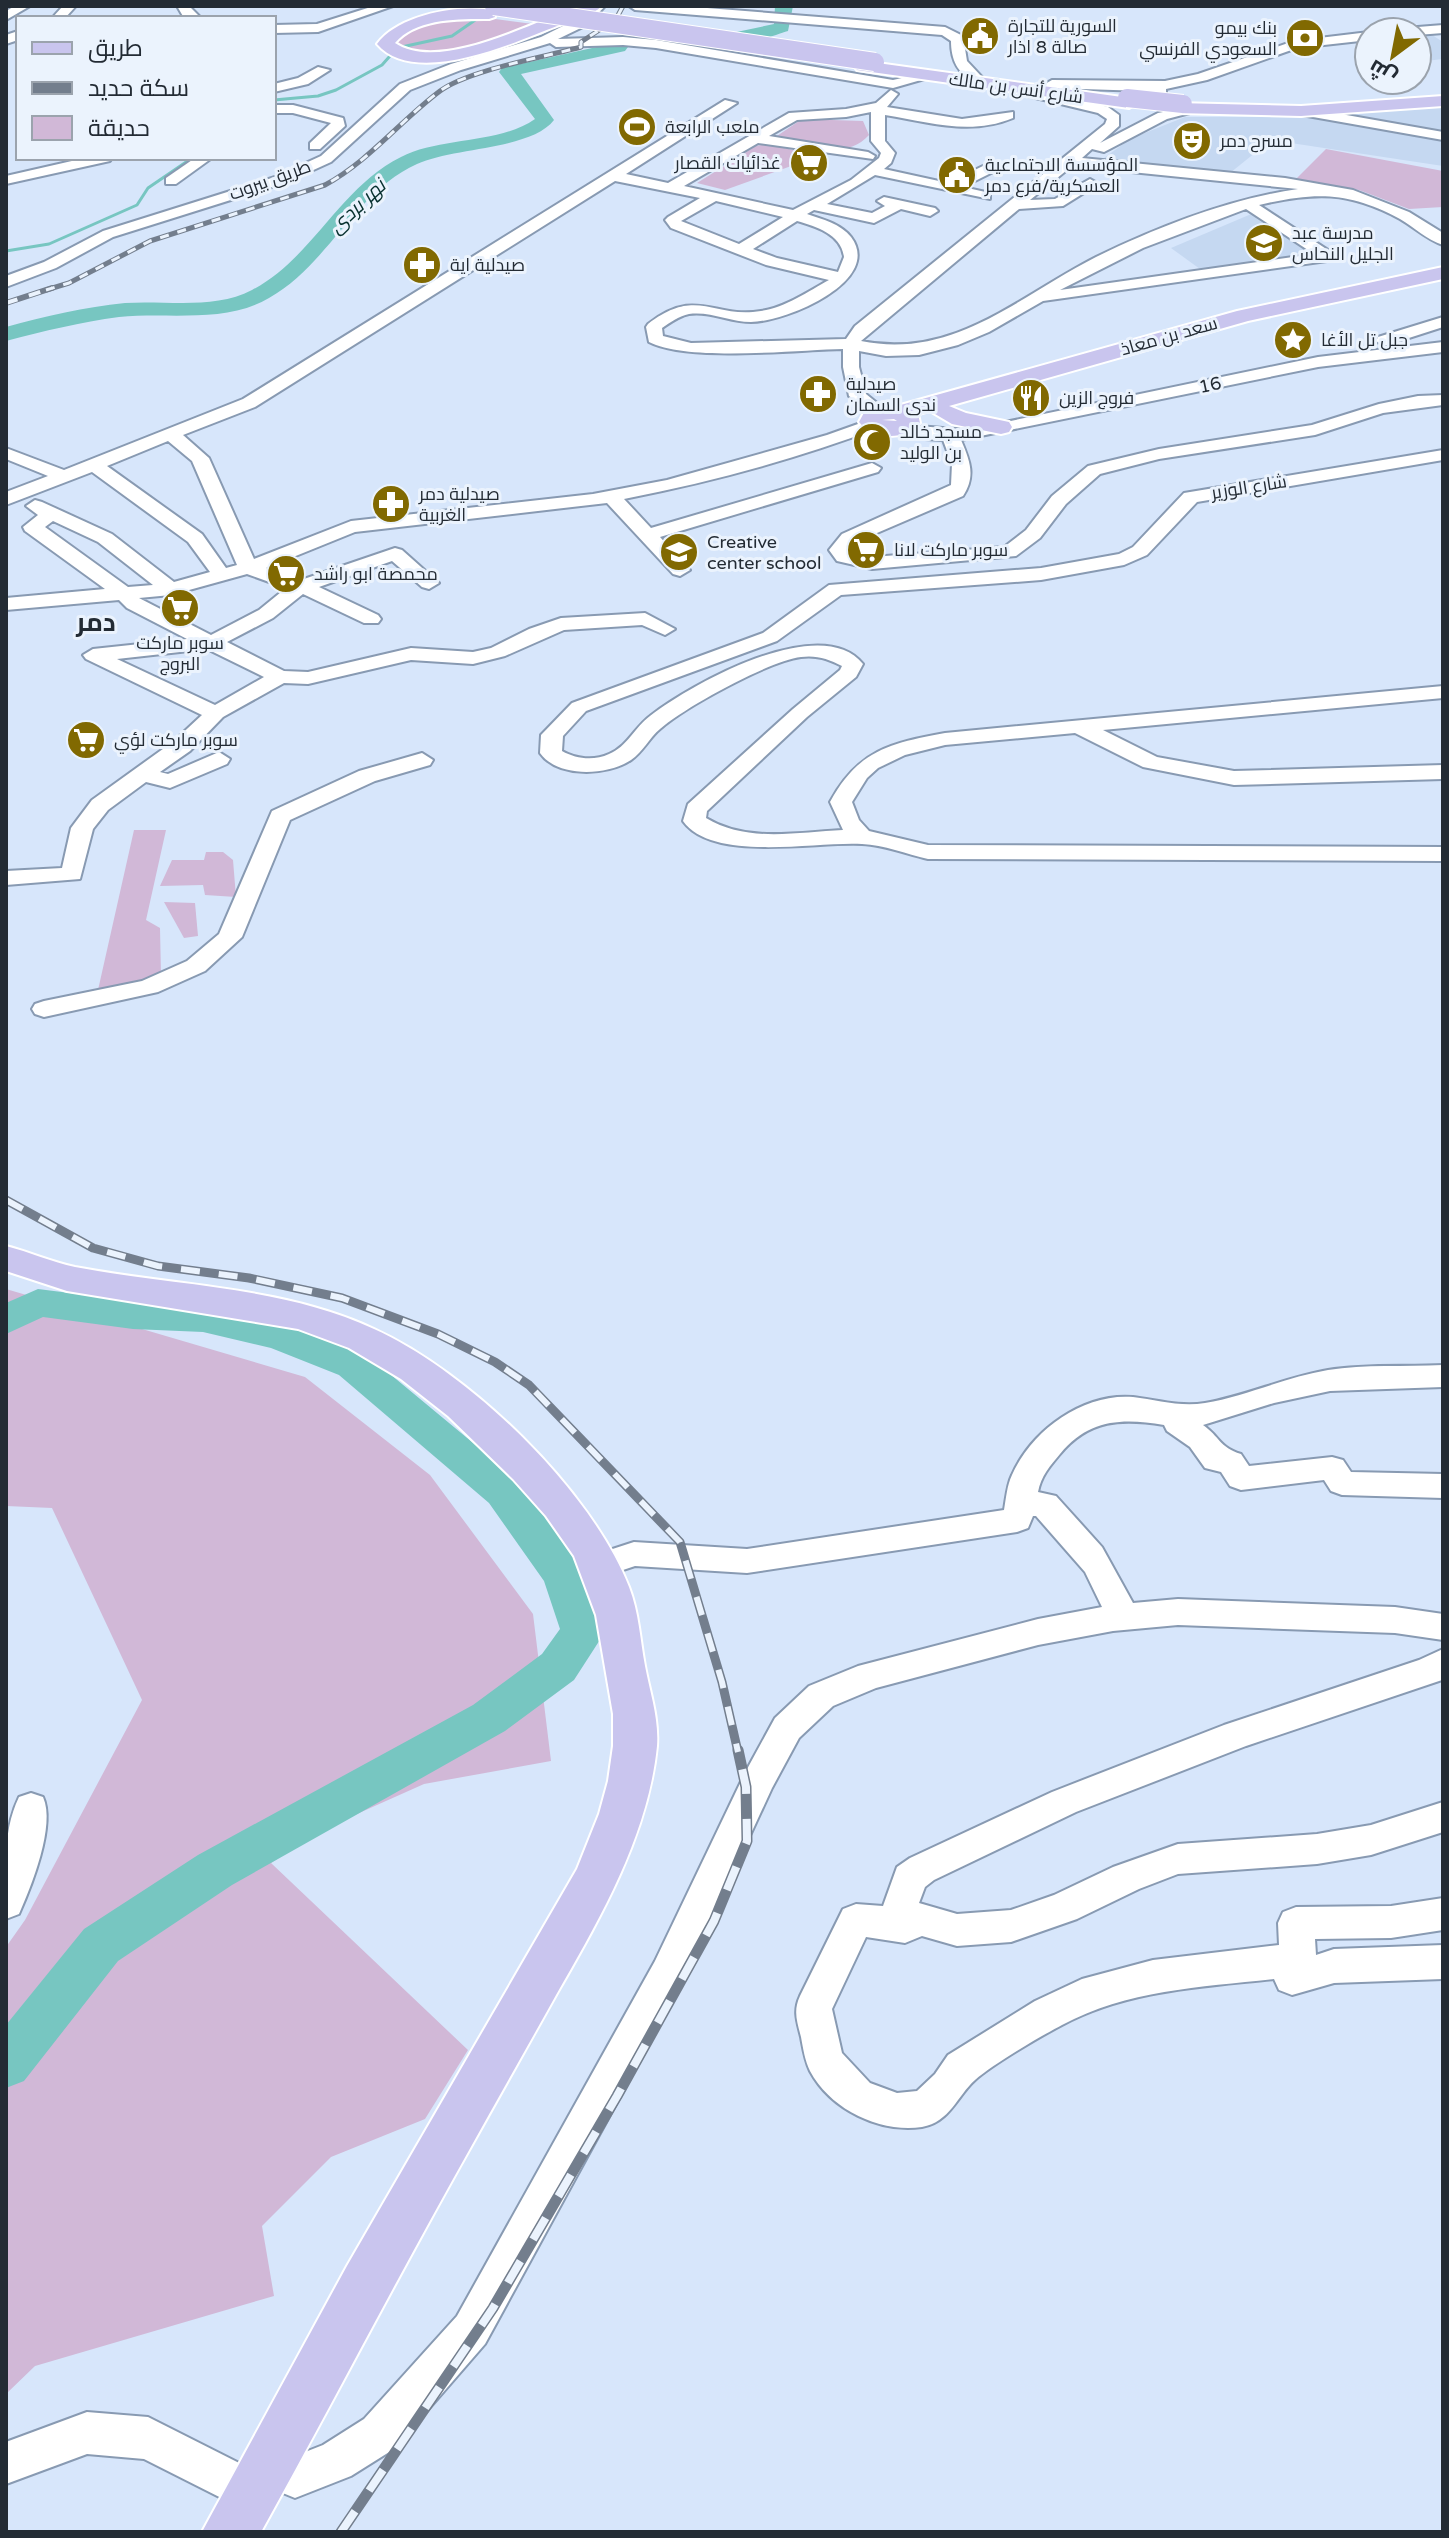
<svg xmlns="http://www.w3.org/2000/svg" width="1449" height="2538" font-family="'Varela Round',Cairo,sans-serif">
  <rect width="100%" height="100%" fill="#d7e6fb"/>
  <g fill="#c5d8f1">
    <polygon points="1429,33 1443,42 1443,59 1417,62 1417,34"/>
    <polygon points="1443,105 1443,166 1271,140 1230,173 1100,161 1130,139 1185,117 1287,117"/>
    <polygon points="1256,212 1311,254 1200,269 1171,248"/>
  </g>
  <g fill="#d1b8d7">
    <polygon points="473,16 533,24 459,52 410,54 392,41 432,21"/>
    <path d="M802 119 863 121 869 135C845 162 804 145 774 138Z"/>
    <polygon points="767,144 819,156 725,190 697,183 756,146"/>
    <polygon points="1326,149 1443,171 1443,207 1409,209 1359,190 1296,179"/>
    <polygon points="134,830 166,830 146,920 160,928 161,976 128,988 98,990"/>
    <polygon points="206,852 223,852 233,860 236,897 205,895 203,885 160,886 172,860 204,860"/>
    <polygon points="164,902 195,903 198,936 184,938"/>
    <polygon points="6,1289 305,1377 430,1475 533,1614 551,1761 424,1784 321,1830 271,1863 468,2050 425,2119 331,2157 262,2226 274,2296 35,2366 6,2394 6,1947 25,1920 142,1700 52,1508 6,1506"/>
  </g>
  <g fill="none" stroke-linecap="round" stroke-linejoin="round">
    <g stroke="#77c6c1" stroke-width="3">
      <polyline points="274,100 318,96 336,90 382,65 397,48 452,36 481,16"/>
      <polyline points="6,251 49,244 137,205 148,188 192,158"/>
    </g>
    <g fill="#77c6c1" fill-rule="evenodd">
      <path d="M775 6H793L788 31C771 36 739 51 724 38L727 34 774 24Z"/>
      <path d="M619 42 628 47 625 51 521 74 554 120C531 150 453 147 417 164 355 192 328 265 269 298 225 324 168 312 119 317 81 322 44 331 6 341V327C45 316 85 307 125 303 166 300 214 310 252 290 312 259 340 187 401 157 440 137 500 144 535 119L499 72 502 68Z"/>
      <polygon points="38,1289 133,1301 203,1304 294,1326 367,1355 519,1481 579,1563 605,1632 574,1680 505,1731 232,1885 118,1961 24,2081 6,2088 6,2025 84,1929 198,1855 473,1705 542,1654 560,1629 544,1581 489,1503 339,1375 271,1348 203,1332 133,1329 43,1317 6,1334 6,1303"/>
    </g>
    <g stroke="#889ab2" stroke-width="4">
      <g id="minor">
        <polygon points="15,6 30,6 6,20 6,11"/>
        <polygon points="63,6 76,6 65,18 52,18"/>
        <polygon points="177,6 189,6 201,18 184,18"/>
        <polygon points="374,6 393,6 318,32 274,33 274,25 317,24"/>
        <polygon points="592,6 605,6 587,25 558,39 623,37 656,40 893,80 928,72 935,76 893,88 656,48 623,45 556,47 550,43 461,70 410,90 331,162 285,183 113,237 56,268 6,287 6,276 44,262 103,231 275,177 321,156 400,84 451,64 541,37 577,19"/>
        <path d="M629 6H682L945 27 963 36 967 61 982 77 975 81C957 74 951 59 951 41L942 35 635 10Z"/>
        <polygon points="1443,25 1443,33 1417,35 1417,32 1399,32 1405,28"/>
        <polygon points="18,31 18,40 6,44 6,35"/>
        <polygon points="1369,32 1369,40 1297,48 1207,80 1166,89 1166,95 1144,91 1052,88 1045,84 1052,80 1165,81 1198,74 1294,41"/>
        <polygon points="318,67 330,70 308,84 274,92 274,84 298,78"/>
        <path d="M1024 87 1108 107 1119 115V126L1100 143 1158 113 1198 105 1205 109 1167 119 1104 152 1092 149 1082 158 1285 178 1353 190 1409 212 1443 233V245C1427 240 1414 227 1400 219 1348 191 1315 192 1259 205L1334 254V260L1043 301 989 332 958 345 919 355 886 356 859 351V367L866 394 888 412 879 417 849 396 843 367V349C796 350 687 362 649 342L646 327 648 324C697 286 713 319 761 311 784 308 809 291 829 280L766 265 671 228 665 220 668 217 700 198 615 181 255 407 183 435 209 458 254 559 351 521 593 494 667 480 827 435 872 419 881 424 878 428C797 459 710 482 624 499L651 528 872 463 881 468 878 472 660 537 690 570 680 576 673 574 607 503 355 532 266 568 301 580 395 548 402 550 439 583 429 589 422 587 392 561 319 587 378 615 381 619 378 623H364L303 594 273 618 227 642 284 671 308 672 411 648 473 652 491 648 529 629 561 618 645 613 675 629 665 635 642 625 564 630 505 656 473 664 411 660 308 684 284 683 223 717 190 751 160 772 168 774 219 752 230 759 227 764 170 788 146 782 108 810 93 829 80 879 6 885V871L62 868 71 828 92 800 174 741 202 715 86 659 83 655 93 649 187 639 127 608 119 600 6 610V598L105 589 25 531 23 527 38 515 26 506 35 500 42 502 112 534 174 582 210 572 188 542 92 472 6 505V492L48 476 6 459V448L64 470 243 399 725 100 737 103 626 174 668 183 789 113 846 109 876 103 891 90 898 94 887 107 962 119 1013 112V118C970 136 929 122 885 115V141L895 153 891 163 884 169 948 183 985 165H995V171L963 187 990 193V199L875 175 827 204 872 213 885 206 877 201 884 197 935 208 938 211 930 216 901 209 874 223 814 210 807 214C822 219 841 224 851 237 884 281 785 322 751 322 730 322 710 311 689 314 679 316 671 322 662 328L663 336 691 343 846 339 855 326 1105 124 1107 119 1098 113 1019 94 1017 91ZM871 112V141L881 153 879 158 851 180 793 210 684 186 758 143 873 159 875 156 868 152 769 136 797 120 846 117ZM1072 166 1298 189C1229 199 1160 226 1096 257 1019 296 954 360 861 341L1019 209 1063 206 1095 186 1097 183 1090 179 1055 199 1030 200ZM716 201 783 217 739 244 681 221ZM1246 209 1314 254 1060 290 1143 248ZM797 221C817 227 841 234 844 257L838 272 777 258 753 249ZM168 441 192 461 237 565 226 568 202 534 107 466ZM53 521 98 542 153 585 128 587 45 527ZM247 574 286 588 259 610 211 635 139 598 171 595ZM207 649 264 677 215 705 117 659Z"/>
        <polygon points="274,105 293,105 343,118 345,126 320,149 310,149 310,143 331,123 293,113 274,113"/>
        <polygon points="1301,107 1443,132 1443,140 1296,114 1296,108"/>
        <polygon points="85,158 112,158 110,161 6,184 6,176"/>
        <polygon points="195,158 212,158 176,184 166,184 166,178"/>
        <polygon points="1443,317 1443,327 1384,346 1376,341 1378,337"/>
        <path d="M1443 342V352L1318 367 961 440C970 461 976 476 963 496L856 542 849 550 872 557 1004 547 1026 530 1052 496 1088 466 1159 449 1312 425 1379 404 1418 396 1443 395V405L1383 413 1315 435 1159 459 1100 474 1066 504 1040 538 1016 556 872 569 837 561 829 550 842 534 951 485 952 464 943 440 925 439 894 432 891 428 894 424 967 430 1318 357Z"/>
        <path d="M1443 450V460L1197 502 1147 555 1124 565 1041 580 841 595 777 641 586 711 563 736 562 751C576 759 594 761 609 754 627 747 635 727 650 716 690 685 821 611 863 664L856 677 807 717 707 811 706 818C747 843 797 832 843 830L830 802C858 750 891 743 945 733L1443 686V698L1103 730 1157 757 1234 771 1443 765V779L1234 785 1143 767 1075 733 945 745 905 755 878 768 867 778 852 802 859 820 869 831 928 845 1443 847V861L928 859C906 854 884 845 862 844 817 841 713 863 683 821L688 804 793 709 840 670 842 666C828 659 817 655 801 657 769 661 685 707 660 729 649 738 643 752 631 760 607 776 558 778 540 753L541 735 572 703 763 633 829 585 1041 568 1119 554 1133 547 1184 493Z"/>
        <polygon points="422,753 433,760 430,765 375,781 290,820 242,937 205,971 158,992 44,1017 35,1014 32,1009 35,1004 44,1001 142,981 187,961 219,934 272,811 359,771"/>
        <path d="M1443 1365V1387L1330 1391 1274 1403 1203 1425C1220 1437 1219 1447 1241 1454L1249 1466 1332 1457 1343 1460 1351 1472 1443 1474V1498L1342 1495 1331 1491 1324 1480 1241 1490 1230 1486 1221 1472 1205 1468 1190 1447 1167 1431 1164 1425C1122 1418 1089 1419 1060 1454 1050 1466 1041 1476 1038 1492L1056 1496 1102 1547 1133 1603 1178 1599 1395 1607 1443 1614V1640L1395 1633 1178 1625 1113 1631 1038 1645 876 1688 833 1706 799 1738 772 1788 681 1985 485 2344 394 2449 351 2476 295 2498 273 2489 268 2508 253 2514 144 2459 87 2454 6 2484V2442L87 2412 148 2417 247 2467 253 2451 268 2445 295 2456 323 2445 364 2419 457 2316 655 1961 746 1771 775 1718 809 1686 858 1666 1038 1619 1102 1607 1085 1572 1036 1516H1033L1028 1528 1017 1532 747 1573 635 1566 599 1578 588 1575 583 1566 588 1557 634 1542 747 1549 1004 1510C1006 1499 1007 1485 1012 1475 1032 1430 1083 1393 1133 1397 1157 1400 1180 1407 1205 1403 1246 1396 1286 1377 1328 1370 1365 1364 1405 1367 1443 1365Z"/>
        <path d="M1443 1649 1442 1680 1246 1746 1076 1812 934 1880 925 1887 919 1903 957 1914 1011 1910 1054 1895 1113 1867 1178 1844 1317 1834 1371 1825 1443 1802V1832L1371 1855 1317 1864 1178 1874 1139 1889 1077 1919 1011 1942 957 1946 922 1936 905 1943 866 1937 832 2009 842 2053 870 2083 897 2093 917 2091 935 2074 948 2055 1035 2001 1082 1979 1153 1960 1279 1945 1278 1923 1283 1912 1296 1907 1391 1906 1443 1898V1930L1391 1938 1315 1939 1316 1955 1334 1949 1443 1945V1979L1334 1983 1292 1995 1279 1990 1274 1979C1202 1987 1127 1990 1062 2025 1041 2036 993 2064 975 2080 957 2096 950 2122 922 2127 880 2133 831 2110 810 2071 805 2061 803 2048 801 2037 797 2021 793 2011 800 1996L843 1909 856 1904 883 1906 897 1867 910 1858 1052 1792 1224 1725 1419 1660Z"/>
        <path d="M31 1793 43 1797C56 1825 31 1887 19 1914L6 1919C6 1879 1 1834 19 1797Z"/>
      </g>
    </g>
    <g stroke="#fff" stroke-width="4">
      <g id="major">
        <path d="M579 6H602C592 16 571 20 557 26 513 43 415 88 377 44 398 15 460 3 495 11V17L489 19C459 19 416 18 395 43 439 73 533 22 579 6Z"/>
        <polygon points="863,61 1129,98 1138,103 1129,108 857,70 854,66 857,62"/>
        <polygon points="1443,96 1443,106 1301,116 1176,113 1167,108 1176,103 1301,106"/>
        <path d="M1443 267V279L1248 321 949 406 966 413 1009 422 1012 427 1009 432 1001 434 952 424 930 411 918 414 920 423C906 441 873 440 859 422L866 409 897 406 1237 311ZM894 419 897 421 882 420Z"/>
        <path d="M6 1246C29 1252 52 1262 75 1267 174 1286 282 1286 374 1329 469 1372 591 1490 629 1587 639 1613 640 1639 645 1666 650 1693 659 1718 657 1746 648 1836 600 1918 556 1995 527 2047 497 2100 468 2152 397 2278 331 2406 261 2532H202L347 2266 577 1869 599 1814 608 1781 613 1746V1714L596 1615 574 1556 546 1516 513 1479 448 1416 401 1379 349 1348 298 1329 67 1291 6 1271Z"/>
      </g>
    </g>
    <use href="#minor" fill="#fff" fill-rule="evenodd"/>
    <use href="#major" fill="#c9c5ee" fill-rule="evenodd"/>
    <g stroke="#737e8d" stroke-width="5">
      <path id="rail-far3" d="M46 290 69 283 150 241 325 185C369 161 400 121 440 91 468 70 545 57 581 47V42L616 19 623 6"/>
    </g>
    <g stroke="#737e8d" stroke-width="6">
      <polyline id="rail-far2" points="6,303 52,288"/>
    </g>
    <g stroke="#737e8d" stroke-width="9">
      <polyline id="rail-far1" points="6,1200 93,1248 158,1266 249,1278 342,1298 438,1334 495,1362 529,1385 680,1542 722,1682 738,1752"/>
    </g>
    <g stroke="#737e8d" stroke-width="11">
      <polyline id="rail" points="341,2532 493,2308 617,2096 714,1921 747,1841 746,1787 738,1750"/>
    </g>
    <use href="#rail-far3" stroke="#ebf3fd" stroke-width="3" stroke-dasharray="9" stroke-linecap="butt"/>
    <use href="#rail-far2" stroke="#ebf3fd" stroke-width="4" stroke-dasharray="12" stroke-linecap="butt"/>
    <use href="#rail-far1" stroke="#ebf3fd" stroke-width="6" stroke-dasharray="19" stroke-linecap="butt"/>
    <use href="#rail" stroke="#ebf3fd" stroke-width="8" stroke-dasharray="25" stroke-linecap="butt"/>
    <g stroke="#fff" stroke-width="20" stroke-linecap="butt">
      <g id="major-bridge">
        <polyline points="494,6 875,62"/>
        <polyline points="1127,98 1183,104"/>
      </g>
    </g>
    <use href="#major-bridge" stroke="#c9c5ee" stroke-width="18"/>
  </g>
  <defs>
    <g id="civic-disc" transform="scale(2)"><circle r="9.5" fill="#816901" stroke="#ebf3fd"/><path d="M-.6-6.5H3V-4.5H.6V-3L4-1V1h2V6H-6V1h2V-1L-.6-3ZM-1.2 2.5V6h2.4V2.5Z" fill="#fff"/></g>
    <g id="bank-disc" transform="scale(2)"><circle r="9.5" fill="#816901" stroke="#ebf3fd"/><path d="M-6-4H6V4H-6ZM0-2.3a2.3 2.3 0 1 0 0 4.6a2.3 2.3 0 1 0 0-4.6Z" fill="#fff"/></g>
    <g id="stadium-disc" transform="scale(2)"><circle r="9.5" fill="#816901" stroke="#ebf3fd"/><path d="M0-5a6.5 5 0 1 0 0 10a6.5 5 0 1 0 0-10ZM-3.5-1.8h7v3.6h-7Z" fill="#fff"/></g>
    <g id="theatre-disc" transform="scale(2)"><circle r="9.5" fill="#816901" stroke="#ebf3fd"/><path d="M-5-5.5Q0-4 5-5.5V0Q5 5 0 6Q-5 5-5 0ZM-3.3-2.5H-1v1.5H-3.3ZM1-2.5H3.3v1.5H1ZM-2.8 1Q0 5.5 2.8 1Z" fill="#fff"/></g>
    <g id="supermarket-disc" transform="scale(2)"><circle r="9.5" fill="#816901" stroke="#ebf3fd"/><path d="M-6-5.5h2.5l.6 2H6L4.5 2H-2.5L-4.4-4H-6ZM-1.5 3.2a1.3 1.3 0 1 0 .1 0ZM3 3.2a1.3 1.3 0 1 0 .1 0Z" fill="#fff"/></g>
    <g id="school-disc" transform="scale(2)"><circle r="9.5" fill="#816901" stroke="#ebf3fd"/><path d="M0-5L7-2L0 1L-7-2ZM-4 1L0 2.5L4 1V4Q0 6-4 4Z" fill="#fff"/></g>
    <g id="pharmacy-disc" transform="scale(2)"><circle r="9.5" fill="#816901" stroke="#ebf3fd"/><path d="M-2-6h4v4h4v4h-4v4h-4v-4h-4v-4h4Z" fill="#fff"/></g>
    <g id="sight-disc" transform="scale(2)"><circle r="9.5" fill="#816901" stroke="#ebf3fd"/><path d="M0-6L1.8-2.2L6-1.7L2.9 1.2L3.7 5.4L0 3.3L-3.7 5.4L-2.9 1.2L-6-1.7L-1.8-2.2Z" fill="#fff"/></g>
    <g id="restaurant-disc" transform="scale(2)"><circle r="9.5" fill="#816901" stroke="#ebf3fd"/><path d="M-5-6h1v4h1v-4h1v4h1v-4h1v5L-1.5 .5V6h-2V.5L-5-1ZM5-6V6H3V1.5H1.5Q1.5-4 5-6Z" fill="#fff"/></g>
    <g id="mosque-disc" transform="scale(2)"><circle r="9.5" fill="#816901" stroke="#ebf3fd"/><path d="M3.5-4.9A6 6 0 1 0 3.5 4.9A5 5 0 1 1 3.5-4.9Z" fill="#fff"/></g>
  </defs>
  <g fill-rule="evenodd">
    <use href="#civic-disc" x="980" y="36"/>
    <use href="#bank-disc" x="1305" y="38"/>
    <use href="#stadium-disc" x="637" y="127"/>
    <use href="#theatre-disc" x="1192" y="141"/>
    <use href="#supermarket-disc" x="809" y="163"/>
    <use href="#civic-disc" x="957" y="175"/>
    <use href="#school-disc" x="1264" y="243"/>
    <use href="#pharmacy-disc" x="422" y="265"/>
    <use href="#sight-disc" x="1293" y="340"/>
    <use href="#pharmacy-disc" x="818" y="394"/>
    <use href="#restaurant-disc" x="1031" y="398"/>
    <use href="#mosque-disc" x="872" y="442"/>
    <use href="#pharmacy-disc" x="391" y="504"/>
    <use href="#supermarket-disc" x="866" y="550"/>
    <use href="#school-disc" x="679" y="552"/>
    <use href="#supermarket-disc" x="286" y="574"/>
    <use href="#supermarket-disc" x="180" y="608"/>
    <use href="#supermarket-disc" x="86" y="740"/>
  </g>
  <g text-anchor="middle" stroke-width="6" stroke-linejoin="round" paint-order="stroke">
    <g font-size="18" fill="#232b34" stroke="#ebf3fd" text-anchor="start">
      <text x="1008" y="32">السورية للتجارة<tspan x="1008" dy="21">صالة 8 اذار</tspan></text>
      <text x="1277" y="34" text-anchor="end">بنك بيمو<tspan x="1277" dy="21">السعودي الفرنسي</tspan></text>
      <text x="665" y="133">ملعب الرابعة</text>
      <text x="1220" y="147">مسرح دمر</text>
      <text x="781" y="169" text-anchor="end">غذائيات القصار</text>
      <text x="985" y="171">المؤسسة الاجتماعية<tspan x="985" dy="21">العسكرية/فرع دمر</tspan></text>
      <text x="1292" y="239">مدرسة عبد<tspan x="1292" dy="21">الجليل النحاس</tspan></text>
      <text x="450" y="271">صيدلية اية</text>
      <text x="1321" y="346">جبل تل الأغا</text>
      <text x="846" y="390">صيدلية<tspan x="846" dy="21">ندى السمان</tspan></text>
      <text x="1059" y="404">فروج الزين</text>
      <text x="900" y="438">مسجد خالد<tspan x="900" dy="21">بن الوليد</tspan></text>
      <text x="419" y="500">صيدلية دمر<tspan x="419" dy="21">الغربية</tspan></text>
      <text x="707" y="548">Creative<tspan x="707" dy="21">center school</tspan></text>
      <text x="894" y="556">سوبر ماركت لانا</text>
      <text x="314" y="580">محمصة ابو راشد</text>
      <text x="180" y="649" text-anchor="middle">سوبر ماركت<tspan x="180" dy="21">البروج</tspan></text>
      <text x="114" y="746">سوبر ماركت لؤي</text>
    </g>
    <g font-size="18" fill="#232b34" stroke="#ebf3fd">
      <text transform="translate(1016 88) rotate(8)" y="6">شارع أنس بن مالك</text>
      <text transform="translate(270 180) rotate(-20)" y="6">طريق بيروت</text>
      <text transform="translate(1169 336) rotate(-16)" y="6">سعد بن معاذ</text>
      <text transform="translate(1210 385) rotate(-12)" y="6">16</text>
      <text transform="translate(1249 487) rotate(-9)" y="6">شارع الوزير</text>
    </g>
    <g font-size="20" font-style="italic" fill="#07302e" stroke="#ebf3fd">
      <text transform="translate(357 206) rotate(-43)" y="7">نهر بردى</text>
    </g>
    <g font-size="26" font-weight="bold" fill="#232b34" stroke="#ebf3fd">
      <text x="96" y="631">دمر</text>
    </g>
  </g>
  <rect width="1449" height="2538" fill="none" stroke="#232b34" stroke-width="16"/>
  <rect x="16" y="16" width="260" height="144" fill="#ebf3fd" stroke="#9ba3ad" stroke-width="2"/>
  <rect x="32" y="42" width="40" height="12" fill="#c9c5ee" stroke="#9ba3ad" stroke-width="2"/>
  <text x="88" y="56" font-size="24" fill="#232b34">طريق</text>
  <rect x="32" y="82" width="40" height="12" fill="#737e8d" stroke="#9ba3ad" stroke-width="2"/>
  <text x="88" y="96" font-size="24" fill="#232b34">سكة حديد</text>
  <rect x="32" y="116" width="40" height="24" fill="#d1b8d7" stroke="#9ba3ad" stroke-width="2"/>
  <text x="88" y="136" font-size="24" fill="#232b34">حديقة</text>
  <g transform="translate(1393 56) rotate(212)"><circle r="38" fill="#ebf3fd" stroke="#9ba3ad" stroke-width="2"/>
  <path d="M0-6L14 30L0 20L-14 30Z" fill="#816901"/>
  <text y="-12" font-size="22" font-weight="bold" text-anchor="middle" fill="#232b34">ش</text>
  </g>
</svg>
